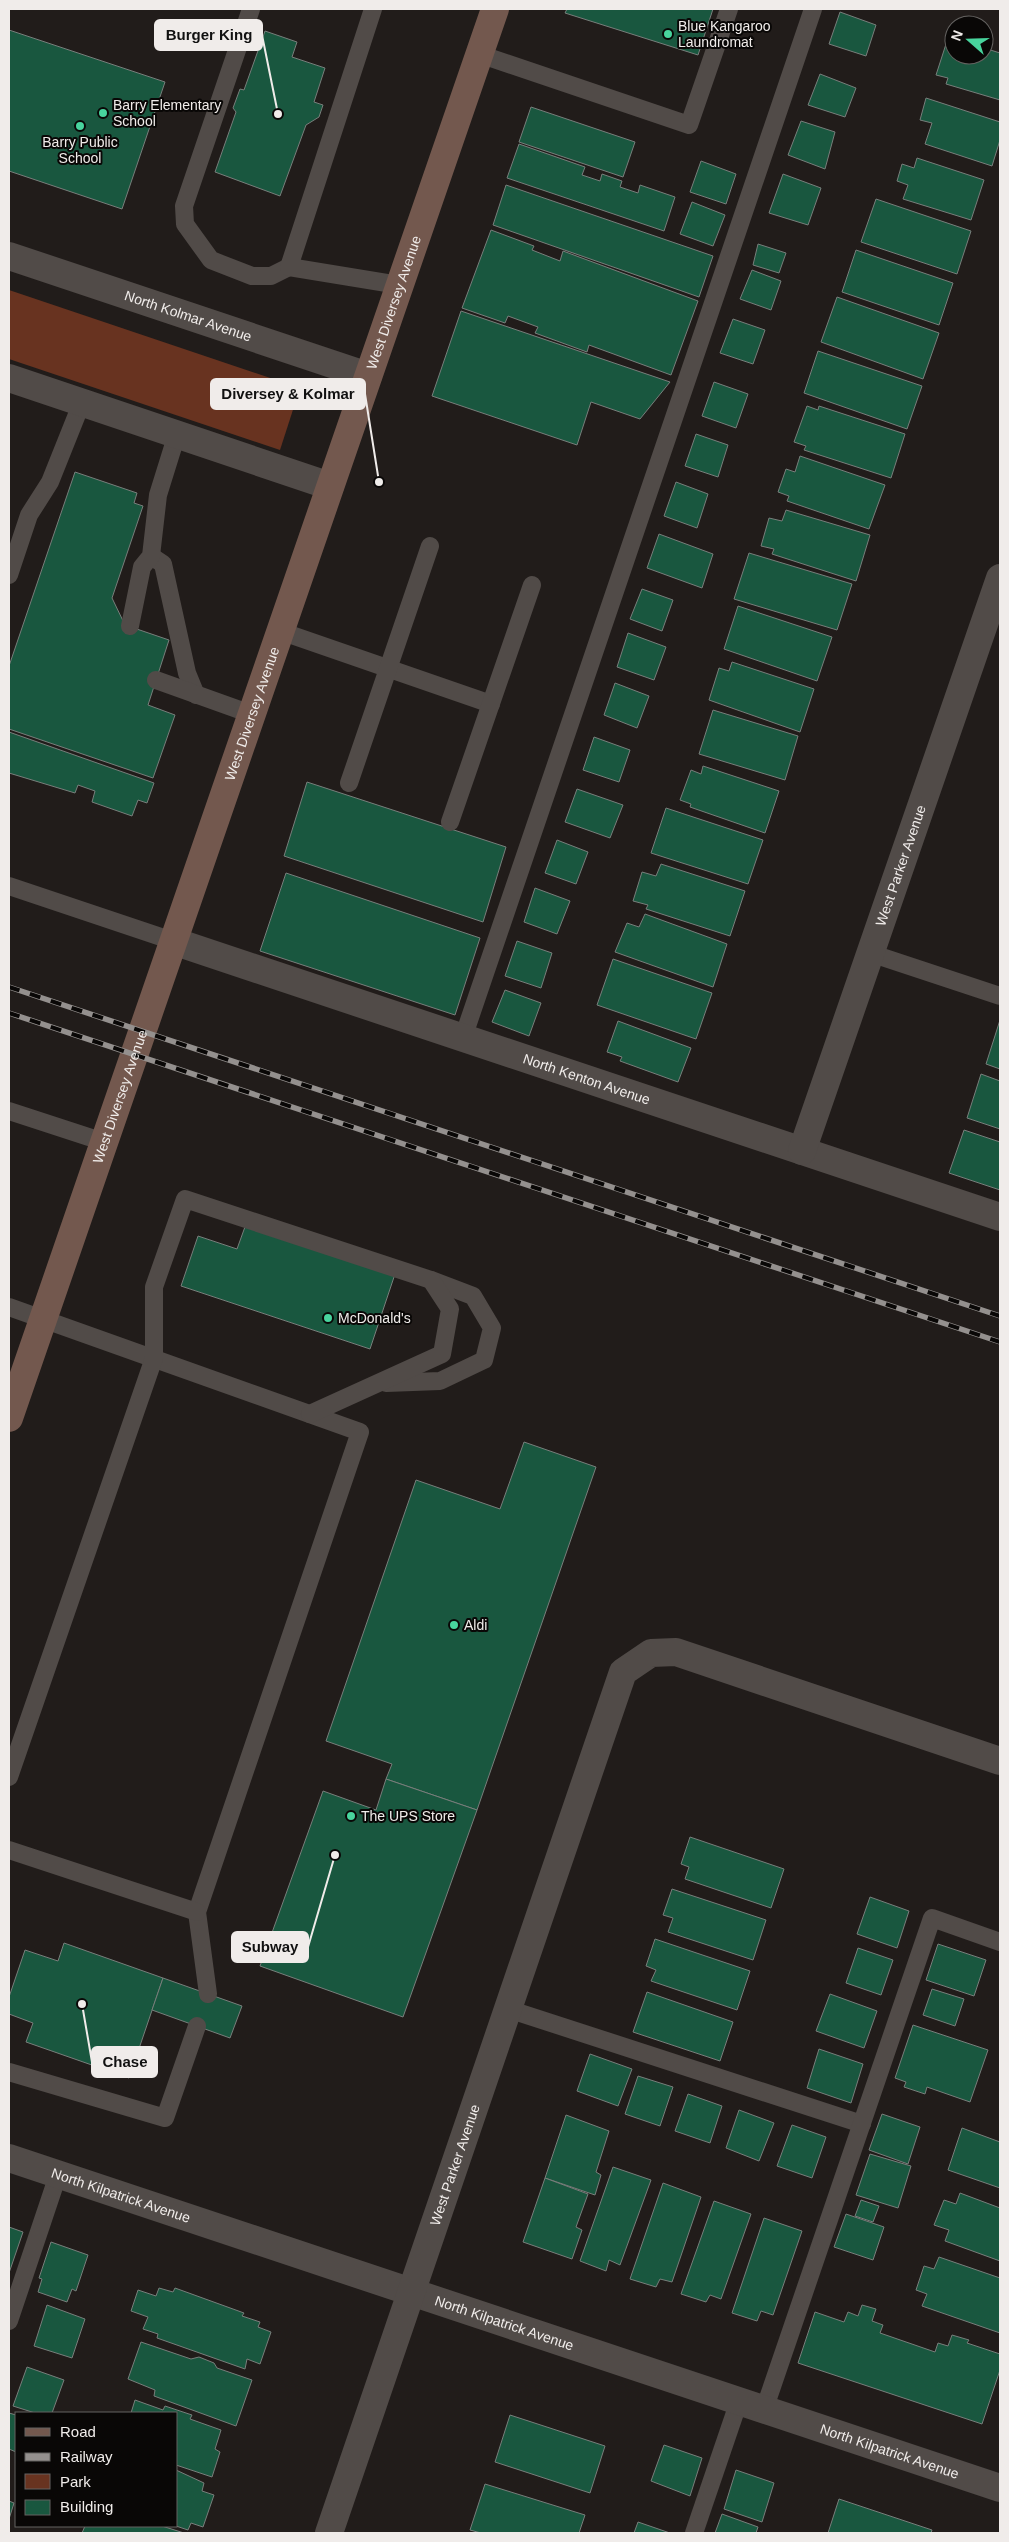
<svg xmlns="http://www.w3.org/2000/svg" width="1009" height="2542" font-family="Arial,sans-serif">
  <rect width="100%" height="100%" fill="#211c1a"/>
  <polygon fill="#683320" points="9,290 300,388 280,450 9,359"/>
  <g fill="#19573f" stroke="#787e7b">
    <polygon points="567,9 713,9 698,55 565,13"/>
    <polygon points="840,12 876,25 866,56 829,44"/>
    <polygon points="9,30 165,82 122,209 9,171"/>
    <polygon points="265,31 297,42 292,57 325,68 314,102 323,105 319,117 306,125 280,196 215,172 236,112 233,108 240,89 244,90"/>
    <polygon points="947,41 954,44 954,55 984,55 984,48 1000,53 1000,100 946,84 948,78 936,75"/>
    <polygon points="820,74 856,88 845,117 808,105"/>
    <polygon points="926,98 1000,122 1000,140 992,166 925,144 932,123 920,120"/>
    <polygon points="531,107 635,142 623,177 519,142"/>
    <polygon points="801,121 835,132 825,169 788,155"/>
    <polygon points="519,144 585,167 582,175 600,181 602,174 622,181 620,187 638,193 640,185 675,197 664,231 507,178"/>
    <polygon points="917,158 984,180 971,220 903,199 908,185 897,181 902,164 914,168"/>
    <polygon points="701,161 736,174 726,204 690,192"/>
    <polygon points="783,174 821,188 808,225 769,213"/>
    <polygon points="506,185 713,256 699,297 493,225"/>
    <polygon points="876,199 971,231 957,274 861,242"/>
    <polygon points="692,202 725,215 713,246 680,234"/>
    <polygon points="491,230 534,246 532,250 560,261 563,251 698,301 671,375 589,345 587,352 535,333 538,327 508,316 505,323 462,308"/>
    <polygon points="758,244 786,253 779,273 753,265"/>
    <polygon points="856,250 953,283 939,325 842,292"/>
    <polygon points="752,270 781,281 771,310 740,299"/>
    <polygon points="837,297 939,333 923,379 821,342"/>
    <polygon points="461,311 670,382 640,419 591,402 577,445 432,396"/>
    <polygon points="733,319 765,330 753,364 720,353"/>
    <polygon points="818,351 922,386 907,429 804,393"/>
    <polygon points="714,382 748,394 736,428 702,416"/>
    <polygon points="807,406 818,410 819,406 905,434 891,478 804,450 806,446 794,442"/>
    <polygon points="696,434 728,445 718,477 685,466"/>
    <polygon points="800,456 885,485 869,529 787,501 789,496 778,492 786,469 795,472"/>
    <polygon points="75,472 137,493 134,503 143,506 112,598 125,625 169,640 148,705 175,715 153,778 9,729 9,666"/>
    <polygon points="676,482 708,494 697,528 664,516"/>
    <polygon points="786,510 870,535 856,581 772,554 774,549 761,546 769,518 782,521"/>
    <polygon points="659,534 713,554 702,588 647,568"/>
    <polygon points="749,553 852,584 837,630 734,599"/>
    <polygon points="642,589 673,600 662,631 630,619"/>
    <polygon points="738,606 832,637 817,681 724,649"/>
    <polygon points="628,633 666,647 654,680 617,667"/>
    <polygon points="732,662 814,689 800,732 709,700 719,668 729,671"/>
    <polygon points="615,683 649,696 637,728 604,715"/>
    <polygon points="713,710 798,736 785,780 699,754"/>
    <polygon points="9,732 154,783 147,803 138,800 132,816 92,802 95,791 78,785 75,793 9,773"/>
    <polygon points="594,737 630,750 619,782 583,770"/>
    <polygon points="703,766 779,791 765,833 690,807 691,804 680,800 691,770 701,774"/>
    <polygon points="307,782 506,847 483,922 284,856"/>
    <polygon points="577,789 623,805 610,838 565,822"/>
    <polygon points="666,808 763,840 748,884 651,853"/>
    <polygon points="557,840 588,852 576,884 545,873"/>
    <polygon points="661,864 745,891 730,936 646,909 648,905 633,901 642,872 656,876"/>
    <polygon points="286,873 480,938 455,1015 260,951"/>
    <polygon points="535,888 570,901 557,934 524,922"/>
    <polygon points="645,914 727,944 713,987 615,952 627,923 639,927"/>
    <polygon points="517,941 552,953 541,988 505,976"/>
    <polygon points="613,959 712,993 696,1039 597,1005"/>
    <polygon points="505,990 541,1003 529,1036 492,1022"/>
    <polygon points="1000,1020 1000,1069 986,1064"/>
    <polygon points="618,1021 691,1048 678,1082 620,1061 622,1057 607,1052"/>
    <polygon points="981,1074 1000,1081 1000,1129 967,1118"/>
    <polygon points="964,1130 1000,1142 1000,1190 949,1173"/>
    <polygon points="246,1224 395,1274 370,1349 181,1286 198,1236 237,1249"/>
    <polygon points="524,1442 596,1467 477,1810 386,1779 392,1764 326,1741 416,1480 500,1509"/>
    <polygon points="386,1779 477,1810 403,2017 260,1966 323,1791 376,1810"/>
    <polygon points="690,1837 784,1869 771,1908 685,1879 689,1867 681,1864"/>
    <polygon points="672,1889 766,1920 753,1960 668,1932 673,1918 663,1915"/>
    <polygon points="870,1897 909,1911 897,1948 857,1934"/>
    <polygon points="655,1939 750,1971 737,2010 651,1981 656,1970 646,1966"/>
    <polygon points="64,1943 163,1978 129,2078 26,2042 33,2023 9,2014 9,1997 25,1950 58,1961"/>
    <polygon points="938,1944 986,1960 974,1996 926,1980"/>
    <polygon points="858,1948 893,1960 881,1995 846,1983"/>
    <polygon points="163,1978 242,2006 230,2038 152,2010"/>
    <polygon points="932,1989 964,1999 955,2026 923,2015"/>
    <polygon points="647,1992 733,2022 720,2061 633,2032"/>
    <polygon points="830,1994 877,2011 864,2048 816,2031"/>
    <polygon points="913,2025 988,2050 970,2102 927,2087 925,2094 904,2087 906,2082 895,2078"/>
    <polygon points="819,2049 863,2064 851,2103 807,2088"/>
    <polygon points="590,2054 632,2069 618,2106 577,2091"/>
    <polygon points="638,2076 673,2087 660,2126 625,2114"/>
    <polygon points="688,2094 722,2106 710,2143 675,2131"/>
    <polygon points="739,2110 774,2123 759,2161 726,2148"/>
    <polygon points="882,2114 920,2127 908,2164 869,2150"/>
    <polygon points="566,2115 609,2131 596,2172 601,2175 595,2195 545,2178"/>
    <polygon points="792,2125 826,2137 812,2178 777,2166"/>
    <polygon points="962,2128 1000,2142 1000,2188 948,2170"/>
    <polygon points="870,2154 911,2166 898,2208 856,2195"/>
    <polygon points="613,2167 651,2180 620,2265 609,2260 606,2271 580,2261"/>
    <polygon points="545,2178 588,2194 576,2227 582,2230 572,2259 523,2242"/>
    <polygon points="663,2183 701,2197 672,2282 660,2279 656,2287 630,2279"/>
    <polygon points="960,2193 1000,2208 1000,2261 945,2241 949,2230 934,2225 944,2200 956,2204"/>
    <polygon points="861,2200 879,2206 873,2222 855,2216"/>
    <polygon points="714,2201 751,2214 721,2299 710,2295 706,2302 681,2294"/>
    <polygon points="846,2214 884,2227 873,2260 834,2247"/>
    <polygon points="764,2218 802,2231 773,2315 761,2311 757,2321 732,2313"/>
    <polygon points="9,2227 23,2232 9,2273"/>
    <polygon points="51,2242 88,2255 76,2291 72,2289 67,2302 38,2292 42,2279 39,2278"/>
    <polygon points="939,2257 1000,2278 1000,2333 922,2306 927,2294 916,2290 924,2266 934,2269"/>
    <polygon points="159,2288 173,2292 175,2288 244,2313 242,2316 260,2322 258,2327 271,2332 260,2364 247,2359 245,2369 157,2338 158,2334 143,2329 148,2317 131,2311 138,2290 156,2296"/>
    <polygon points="47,2305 85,2319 72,2358 34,2346"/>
    <polygon points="862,2305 876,2309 872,2321 883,2325 880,2333 935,2352 938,2343 948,2346 952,2335 969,2340 967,2343 1000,2354 1000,2370 982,2424 798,2363 815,2312 844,2322 848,2312 858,2316"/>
    <polygon points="141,2342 191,2359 199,2357 214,2363 217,2368 252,2380 236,2426 154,2396 155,2390 128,2379"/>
    <polygon points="27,2367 64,2380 52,2413 35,2413 13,2406"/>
    <polygon points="135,2400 163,2410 165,2406 192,2415 190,2419 221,2430 215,2449 220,2452 212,2477 176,2465 176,2413 131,2413"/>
    <polygon points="9,2413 16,2415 16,2452 9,2449"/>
    <polygon points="510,2415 605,2446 590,2493 495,2462"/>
    <polygon points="664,2445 702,2458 690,2496 651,2481"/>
    <polygon points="176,2470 204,2483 202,2491 214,2495 203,2527 191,2523 188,2530 176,2526"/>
    <polygon points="736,2470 774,2483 762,2522 724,2509"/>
    <polygon points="485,2484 585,2515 579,2533 481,2533 470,2530"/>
    <polygon points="839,2499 932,2530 931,2533 828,2533"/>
    <polygon points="9,2501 14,2503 9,2519"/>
    <polygon points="722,2514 758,2527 756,2533 715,2533"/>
    <polygon points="638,2522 670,2533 634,2533"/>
    <polygon points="85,2526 162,2526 184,2533 82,2533"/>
  </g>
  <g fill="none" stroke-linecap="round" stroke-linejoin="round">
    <g stroke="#514b48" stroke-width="18">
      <polyline points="251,9 184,206 185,224 211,260 252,276 271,276 289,267"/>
      <polyline points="373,9 289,267 399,285"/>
      <polyline points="479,54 689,125 729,9"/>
      <polyline points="151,556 163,564 187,673 196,695"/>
      <polyline points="9,575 29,515 50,482 82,402"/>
      <polyline points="130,626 142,567 151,556 158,495 177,434"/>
      <polyline points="280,631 491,704"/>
      <polyline points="156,680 251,714"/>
      <polyline points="349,783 430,546"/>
      <polyline points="450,822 532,585"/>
      <polyline points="9,886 173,941"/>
      <polyline points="870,953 1000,996"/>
      <polyline points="463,1038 813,9"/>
      <polyline points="9,1111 104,1142"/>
      <polyline points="9,1307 360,1432 197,1912 208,1994"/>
      <polyline points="386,1383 440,1381 484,1360 492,1328 473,1296 431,1280"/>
      <polyline points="9,1777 154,1358 154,1287 185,1199 431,1280 450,1309 442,1354 310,1414"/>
      <polyline points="9,1850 197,1912"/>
      <polyline points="508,2009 862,2124"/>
      <polyline points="9,2072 165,2118 197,2026"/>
      <polyline points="9,2321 58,2175"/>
      <polyline points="764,2410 932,1918 1000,1942"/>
      <polyline points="694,2533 739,2401"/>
    </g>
    <g stroke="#514b48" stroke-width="28">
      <path id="s1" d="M9 256 368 376"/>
      <polyline points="9,378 330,486"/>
      <path id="s2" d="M173 941 1000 1217"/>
      <path id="s3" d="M802 1151 1000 578"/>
      <path id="s4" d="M9 2158 1000 2488"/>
      <path id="s5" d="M329 2533 623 1672 651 1653 676 1652 1000 1761"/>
    </g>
    <path stroke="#73584e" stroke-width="28" id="s6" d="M9 1418 495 9"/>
    <g stroke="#94908e" stroke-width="5.5">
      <g id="rail">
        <polyline points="9,987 1000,1316"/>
        <polyline points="9,1013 1000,1342"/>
      </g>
    </g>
    <use href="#rail" stroke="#090706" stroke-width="4" stroke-dasharray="11" stroke-linecap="butt"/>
  </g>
  <g fill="#48d49d" stroke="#090706" stroke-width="2">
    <circle cx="668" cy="34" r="5"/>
    <circle cx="103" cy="113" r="5"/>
    <circle cx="80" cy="126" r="5"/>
    <circle cx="328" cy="1318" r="5"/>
    <circle cx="454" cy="1625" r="5"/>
    <circle cx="351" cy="1816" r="5"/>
  </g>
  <g text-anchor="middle" stroke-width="4" stroke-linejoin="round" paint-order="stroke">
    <g font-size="14" fill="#f0ecea" stroke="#090706" text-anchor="start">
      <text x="678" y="31">Blue Kangaroo<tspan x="678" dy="16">Laundromat</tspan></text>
      <text x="113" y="110">Barry Elementary<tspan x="113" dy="16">School</tspan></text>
      <text x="80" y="147" text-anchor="middle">Barry Public<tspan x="80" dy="16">School</tspan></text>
      <text x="338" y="1323">McDonald's</text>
      <text x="464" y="1630">Aldi</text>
      <text x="361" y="1821">The UPS Store</text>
    </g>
    <g font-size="14" fill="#f0ecea" stroke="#090706">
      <text dy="5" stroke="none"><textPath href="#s6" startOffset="1180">West Diversey Avenue</textPath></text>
      <text dy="5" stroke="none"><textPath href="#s1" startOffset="189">North Kolmar Avenue</textPath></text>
      <text dy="5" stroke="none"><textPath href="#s6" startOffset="745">West Diversey Avenue</textPath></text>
      <text dy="5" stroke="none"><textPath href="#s3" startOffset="302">West Parker Avenue</textPath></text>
      <text dy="5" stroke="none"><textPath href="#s2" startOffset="436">North Kenton Avenue</textPath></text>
      <text dy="5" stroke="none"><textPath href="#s6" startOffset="340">West Diversey Avenue</textPath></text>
      <text dy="5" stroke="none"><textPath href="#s5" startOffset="389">West Parker Avenue</textPath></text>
      <text dy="5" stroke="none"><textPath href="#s4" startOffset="118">North Kilpatrick Avenue</textPath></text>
      <text dy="5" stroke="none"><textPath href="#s4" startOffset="522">North Kilpatrick Avenue</textPath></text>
      <text dy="5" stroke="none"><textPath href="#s4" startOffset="928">North Kilpatrick Avenue</textPath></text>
    </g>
  </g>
  <path fill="none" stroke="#f0ecea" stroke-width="2" d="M278 114L262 35M379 482L365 394M335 1855L308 1947M82 2004L92 2062"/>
  <g fill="#f0ecea" stroke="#090706" stroke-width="2">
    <circle cx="278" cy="114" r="5"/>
    <circle cx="379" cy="482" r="5"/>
    <circle cx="335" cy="1855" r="5"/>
    <circle cx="82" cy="2004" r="5"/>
  </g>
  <g fill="#f0ecea" stroke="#f0ecea" stroke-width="2">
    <rect x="155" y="20" width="107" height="30" rx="5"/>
    <rect x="211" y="379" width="154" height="30" rx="5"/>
    <rect x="232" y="1932" width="76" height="30" rx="5"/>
    <rect x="92" y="2047" width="65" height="30" rx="5"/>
  </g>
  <g font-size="15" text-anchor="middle" font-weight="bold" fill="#111">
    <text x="209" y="40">Burger King</text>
    <text x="288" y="399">Diversey &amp; Kolmar</text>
    <text x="270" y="1952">Subway</text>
    <text x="125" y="2067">Chase</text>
  </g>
  <rect width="1009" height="2542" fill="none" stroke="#f0ecea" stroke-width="20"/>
  <rect x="15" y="2412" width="162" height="115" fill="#090706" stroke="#656361"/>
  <rect x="25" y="2428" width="25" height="8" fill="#73584e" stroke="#656361"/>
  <text x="60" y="2437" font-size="15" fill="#f0ecea">Road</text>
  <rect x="25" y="2453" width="25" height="8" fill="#94908e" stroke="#656361"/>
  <text x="60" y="2462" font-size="15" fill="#f0ecea">Railway</text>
  <rect x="25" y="2474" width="25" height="15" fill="#683320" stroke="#656361"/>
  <text x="60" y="2487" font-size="15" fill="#f0ecea">Park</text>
  <rect x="25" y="2500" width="25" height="15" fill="#19573f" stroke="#656361"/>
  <text x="60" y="2512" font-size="15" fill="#f0ecea">Building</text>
  <g transform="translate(969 40) rotate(290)"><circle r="24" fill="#090706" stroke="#656361"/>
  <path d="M0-4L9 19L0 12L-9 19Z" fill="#48d49d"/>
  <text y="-8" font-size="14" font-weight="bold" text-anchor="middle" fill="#f0ecea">N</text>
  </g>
</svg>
